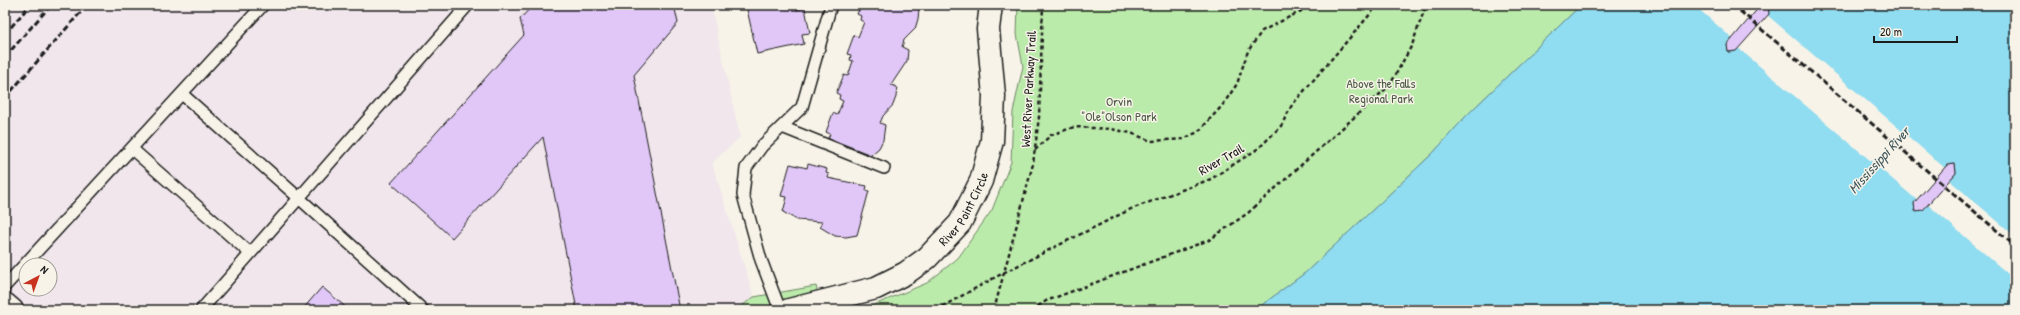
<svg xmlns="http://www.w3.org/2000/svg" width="2020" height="315" font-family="'Patrick Hand',sans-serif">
  <rect width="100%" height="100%" fill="#f7f3e8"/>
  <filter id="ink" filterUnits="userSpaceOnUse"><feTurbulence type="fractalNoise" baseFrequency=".025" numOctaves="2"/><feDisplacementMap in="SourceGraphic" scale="8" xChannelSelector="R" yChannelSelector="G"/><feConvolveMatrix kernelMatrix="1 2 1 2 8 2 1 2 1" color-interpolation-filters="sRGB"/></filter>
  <g filter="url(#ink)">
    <path fill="#f0e6ec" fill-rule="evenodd" d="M5 5H711L740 137 712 163 754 297 736 310H5ZM26 265H50V289H26Z"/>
    <g fill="#bbebaa" stroke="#6c8463">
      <polygon points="1018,5 1581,5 1467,115 1433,153 1379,204 1305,273 1255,310 862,310 927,283 958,258 992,210 1011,162 1013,112 1023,66 1017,34"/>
      <polygon points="816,286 822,310 736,310 754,297"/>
    </g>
    <path fill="#90dcf0" stroke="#628f9b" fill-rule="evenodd" d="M1581 5H2015V310H1255L1305 273 1379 204 1433 153 1467 115ZM1767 5 1769 14 1736 51 1728 52 1727 44 1760 6ZM1955 164 1956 173 1923 210 1915 211 1914 203 1947 165Z"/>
    <g fill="#f7f3e8">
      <polygon points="1694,5 1752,5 1758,11 1734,40"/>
      <polygon points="1766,14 1946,169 1918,201 1737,47"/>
      <polygon points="1948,179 2015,236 2015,280 1926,203"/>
    </g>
    <g fill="#e0c7f7" stroke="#1c1c1c">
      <polygon points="533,5 674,5 678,23 634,75 680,310 577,310 543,137 452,238 391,183 524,35 520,19"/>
      <polygon points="746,5 796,5 797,10 805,8 810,33 802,34 804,44 757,54"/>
      <polygon points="861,5 910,5 919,9 918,19 915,29 904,40 902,47 908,50 907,61 891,85 897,87 896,97 893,105 883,116 880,123 885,125 883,140 879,148 871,155 828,138 830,134 826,132 833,113 837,115 843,101 839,99 840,95 836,93 844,75 848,76 853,61 850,60 851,55 847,54 854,35 858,37 864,22 860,20 861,16 857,14"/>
      <polygon points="1768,5 1769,14 1736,51 1728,52 1727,45 1760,6"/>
      <polygon points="790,164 807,168 808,164 827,169 826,173 829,174 828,178 867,186 866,190 869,191 857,235 846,237 835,236 820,227 822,222 797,220 783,212 787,197 781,196"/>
      <polygon points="1955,164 1956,173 1923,210 1915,211 1914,203 1947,165"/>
      <polygon points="322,287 349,310 302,310"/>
    </g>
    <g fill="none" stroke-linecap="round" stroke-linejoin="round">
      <g stroke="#1c1c1c" stroke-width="14">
        <g id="lane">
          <polyline points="182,94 299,198 201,310"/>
          <polyline points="782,127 884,168"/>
          <polyline points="132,149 250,253"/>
          <polyline points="5,286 263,5"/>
          <polyline points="423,310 299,198 468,5"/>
          <polyline points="780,310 761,260 743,195 746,168 762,146 802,107 831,5"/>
        </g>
      </g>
      <g stroke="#1c1c1c" stroke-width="25">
        <g id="street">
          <polyline points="5,304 12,310"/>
          <path id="s1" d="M789 310 876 288 906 273 927 258 960 223 981 181 992 141 994 96 988 29 991 5"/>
        </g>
      </g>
      <g stroke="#1c1c1c" stroke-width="2.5" stroke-dasharray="4 3" stroke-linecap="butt">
        <polyline points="1035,150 1051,135 1074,127 1111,129 1131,133 1151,141 1183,139 1198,132 1222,106 1237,84 1248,51 1262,31 1307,8 1310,5"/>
        <polyline points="936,310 1005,272 1131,209 1211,179 1259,148 1281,126 1292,105 1372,12 1375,5"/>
        <polyline points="994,310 1033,164 1039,117 1043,5"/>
        <polyline points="1032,310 1046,301 1209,240 1248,213 1390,85 1412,45 1426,5"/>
      </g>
      <use href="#lane" stroke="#f7f3e8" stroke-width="11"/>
      <use href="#street" stroke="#f7f3e8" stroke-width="22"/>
      <g stroke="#1c1c1c" stroke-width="3" stroke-dasharray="6 3" stroke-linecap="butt">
        <polyline points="1733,5 2015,246"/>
        <polyline points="5,34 30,5"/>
        <polyline points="5,57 51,5"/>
        <polyline points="5,98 87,5"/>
      </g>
    </g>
  </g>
  <g text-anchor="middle" stroke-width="3" stroke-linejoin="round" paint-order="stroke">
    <g font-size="13" fill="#4c5a47" stroke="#f7f3e8">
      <text x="1381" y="88">Above the Falls<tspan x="1381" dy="15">Regional Park</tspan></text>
      <text x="1119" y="106">Orvin<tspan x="1119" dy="15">"Ole"Olson Park</tspan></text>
    </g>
    <g font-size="13" fill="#1c1c1c" stroke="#f7f3e8">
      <text transform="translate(1028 89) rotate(-87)" y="5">West River Parkway Trail</text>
      <text transform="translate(1221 159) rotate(-30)" y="5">River Trail</text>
      <text dy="5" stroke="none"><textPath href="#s1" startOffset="211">River Point Circle</textPath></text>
    </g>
    <g font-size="14" font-style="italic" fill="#3f565c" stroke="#f7f3e8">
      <text transform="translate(1879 160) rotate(-48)" y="5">Mississippi River</text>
    </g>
  </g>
  <rect width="2020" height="315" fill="none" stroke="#f7f3e8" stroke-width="20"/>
  <rect x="10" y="10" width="2000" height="295" fill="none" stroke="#1c1c1c" stroke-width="1.5" filter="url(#ink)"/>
  <g transform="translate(38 277) rotate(41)"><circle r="19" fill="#f7f3e8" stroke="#9f9d96"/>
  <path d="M0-3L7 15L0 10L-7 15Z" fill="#c8321e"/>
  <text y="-6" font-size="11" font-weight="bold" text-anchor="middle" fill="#1c1c1c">N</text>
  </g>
  <path d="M1874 36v6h83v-6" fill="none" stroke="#1c1c1c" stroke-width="2"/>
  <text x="1880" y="36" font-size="12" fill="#1c1c1c" stroke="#f7f3e8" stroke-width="3" paint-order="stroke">20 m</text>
</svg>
